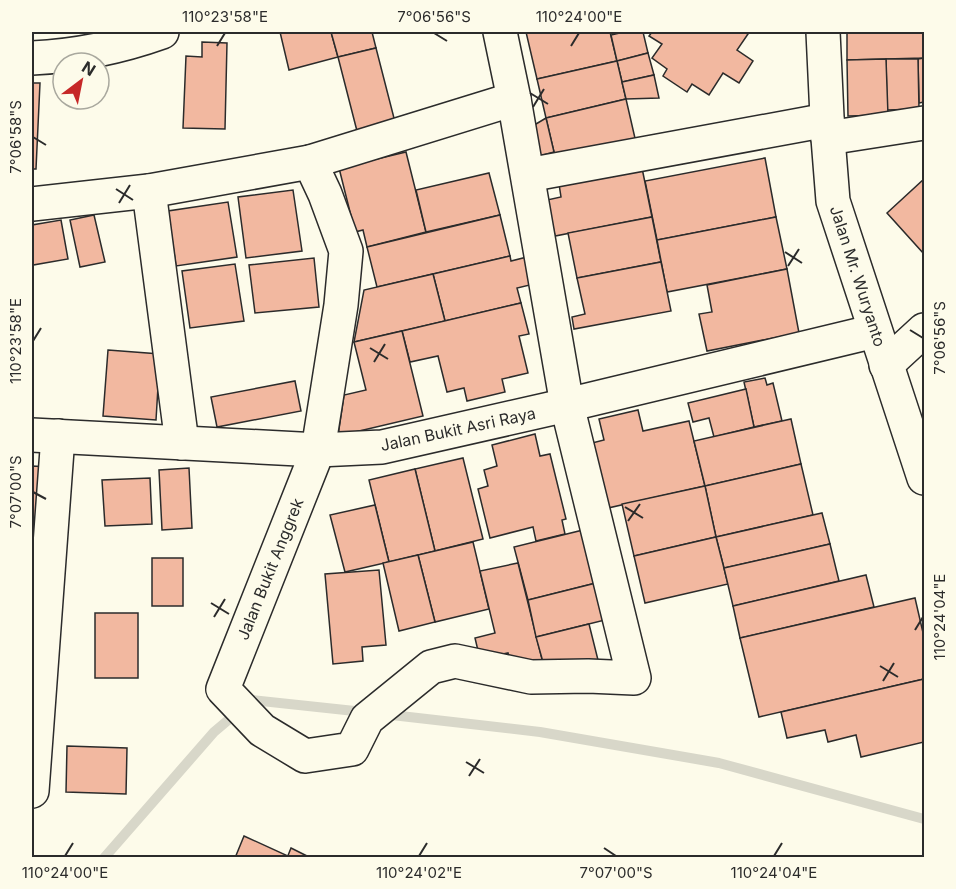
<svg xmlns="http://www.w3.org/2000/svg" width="956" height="889" font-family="Inter,sans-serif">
  <rect width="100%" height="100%" fill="#fdfbea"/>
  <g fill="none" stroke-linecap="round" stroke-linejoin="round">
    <g stroke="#d8d7c9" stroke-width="10">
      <polyline points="383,714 540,732 719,763 924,819"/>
      <polyline points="104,858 214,732 252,700 364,712"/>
    </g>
  </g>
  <g fill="#f2b8a0" stroke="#2b2b2b" stroke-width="1.5">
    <polygon points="280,32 331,32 338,57 289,70"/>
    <polygon points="331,32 372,32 376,48 338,57"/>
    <polygon points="526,32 610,32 617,61 537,79"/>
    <polygon points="624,32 643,32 648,53 617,61 611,35"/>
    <polygon points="652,32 744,32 748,34 737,50 753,61 739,83 723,73 709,95 692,84 687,92 663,76 667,69 652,58 662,44 649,36"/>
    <polygon points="847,32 924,32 924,58 847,60"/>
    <polygon points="202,42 227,43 225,129 183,128 186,56 202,57"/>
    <polygon points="376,48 395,122 357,131 338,57"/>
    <polygon points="648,53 654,75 622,82 617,61"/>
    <polygon points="924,58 924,102 919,103 918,59"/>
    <polygon points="886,59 918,59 919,109 887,110"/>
    <polygon points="886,59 888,115 848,116 847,60"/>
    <polygon points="617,61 626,99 546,118 537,79"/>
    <polygon points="654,75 659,98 626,99 622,82"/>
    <polygon points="32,83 40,83 36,169 32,169"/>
    <polygon points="626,99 637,147 557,165 546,118"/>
    <polygon points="546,118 554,152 536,157 531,127"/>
    <polygon points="406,152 426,232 367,247 363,230 355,232 339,168"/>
    <polygon points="765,158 776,217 657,240 645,181"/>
    <polygon points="642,168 652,217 555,236 547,200 561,197 559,184"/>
    <polygon points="489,173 500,215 426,232 416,190"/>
    <polygon points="924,179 924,254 887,213"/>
    <polygon points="293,190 302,251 246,258 238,197"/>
    <polygon points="228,202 237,257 176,266 168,211"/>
    <polygon points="94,215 105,262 80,267 70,220"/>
    <polygon points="500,215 510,256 377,287 367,247"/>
    <polygon points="652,217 661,262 577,278 568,233"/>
    <polygon points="776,217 787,269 667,292 657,240"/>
    <polygon points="61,220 68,259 33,265 32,225"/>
    <polygon points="510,256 511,261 527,257 534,284 517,288 521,303 445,321 433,274"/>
    <polygon points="314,258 319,307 255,313 249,265"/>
    <polygon points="661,262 671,311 574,329 572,317 585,314 577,278"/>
    <polygon points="235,264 244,321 190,328 182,271"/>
    <polygon points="787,269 799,333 707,351 699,314 712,312 707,285"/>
    <polygon points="433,274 445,321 354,342 364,290"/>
    <polygon points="521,303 529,334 519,336 528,373 502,379 505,392 467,401 464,388 447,392 438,356 410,362 402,331"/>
    <polygon points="402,331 423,416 338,436 344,395 366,390 354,342"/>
    <polygon points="108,350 160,354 156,420 103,416"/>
    <polygon points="765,378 767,385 773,383 782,421 754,427 744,382"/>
    <polygon points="295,381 301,411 217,427 211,397"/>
    <polygon points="746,389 754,427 714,437 709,418 693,422 688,403"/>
    <polygon points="638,410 643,431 689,421 705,486 608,508 592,443 604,440 599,419"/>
    <polygon points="791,419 801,464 705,486 694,441"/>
    <polygon points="535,434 540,456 550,454 566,519 562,520 565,534 536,541 533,527 490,538 478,489 488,486 484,470 497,466 492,445"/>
    <polygon points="463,458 483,539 435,551 415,469"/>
    <polygon points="801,464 813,515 716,537 705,486"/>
    <polygon points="32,466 49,467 46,527 32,526"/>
    <polygon points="189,468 192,528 162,530 159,470"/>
    <polygon points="415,469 435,551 389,562 369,480"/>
    <polygon points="150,478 152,524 105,526 102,480"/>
    <polygon points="705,486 716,537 634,556 622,504"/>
    <polygon points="375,505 389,562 345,572 330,515"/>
    <polygon points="822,513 830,544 724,568 716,537"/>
    <polygon points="583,530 596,583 528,600 514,547"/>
    <polygon points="716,537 728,584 645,603 634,556"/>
    <polygon points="473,542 489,609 435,622 418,555"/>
    <polygon points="830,544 839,581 733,606 724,568"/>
    <polygon points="418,555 435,622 399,631 383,563"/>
    <rect x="152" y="558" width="31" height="48"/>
    <polygon points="518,563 544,667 511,664 508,653 480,659 475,638 495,633 480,571"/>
    <polygon points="379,570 386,645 362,647 363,661 333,664 325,574"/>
    <polygon points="866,575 874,607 740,638 733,606"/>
    <polygon points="596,583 605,620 536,637 528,600"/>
    <polygon points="915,598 924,637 924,679 759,717 740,638"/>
    <rect x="95" y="613" width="43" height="65"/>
    <polygon points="589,624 598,660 546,673 536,637"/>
    <polygon points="924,679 924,731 923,731 924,742 861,757 856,735 828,742 825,730 787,738 781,712"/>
    <polygon points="67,746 127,748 126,794 66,792"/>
    <polygon points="244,836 288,856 287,858 235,858"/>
    <polygon points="291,848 311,858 287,858"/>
  </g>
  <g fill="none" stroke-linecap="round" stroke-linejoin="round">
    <g stroke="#2b2b2b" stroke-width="36">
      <g id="minor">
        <path d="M32 58C76 56 120 47 162 32"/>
        <polyline points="828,138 924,123"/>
        <polyline points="310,162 514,99"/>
        <polyline points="528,175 827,120"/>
        <polyline points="149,191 182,443"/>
        <polyline points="32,204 149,191 310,162 325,194 346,251 341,305 318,450 223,689 262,730 305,756 352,749 367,719 431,667 455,661 531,677 588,676 634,678 567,405 514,99 500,32"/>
        <polyline points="886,365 924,330"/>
        <polyline points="32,435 318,450 382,447 567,405 875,331"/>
        <polyline points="32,791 58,436"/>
      </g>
    </g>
    <g stroke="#2b2b2b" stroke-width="36">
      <polyline id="major" points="823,32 828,138 833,201 924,478"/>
    </g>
    <use href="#minor" stroke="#fdfbea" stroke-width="33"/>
    <use href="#major" stroke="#fdfbea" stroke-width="33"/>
  </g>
  <path fill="none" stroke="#2b2b2b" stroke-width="2" d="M434 33 447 41M217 46 225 33M571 46 579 33M530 93 548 104M533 107 544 89M33 137 46 145M116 189 133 200M119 203 130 185M785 252 802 263M788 266 799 249M910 330 923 338M33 341 41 328M370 348 388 359M374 362 385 344M33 492 46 499M625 507 643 518M628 521 640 504M211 603 229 614M214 617 225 599M915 630 923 617M880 666 898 677M883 681 894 663M466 762 484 773M469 776 480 759M604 848 616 856M65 856 73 843M419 856 427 843M774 856 782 843"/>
  <g text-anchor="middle" stroke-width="4.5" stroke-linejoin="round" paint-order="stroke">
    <g font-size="16" fill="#2b2b2b" stroke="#fdfbea">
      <text transform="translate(858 276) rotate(72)" y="6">Jalan Mr. Wuryanto</text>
      <text transform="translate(458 429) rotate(-12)" y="6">Jalan Bukit Asri Raya</text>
      <text transform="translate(270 569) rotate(-68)" y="6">Jalan Bukit Anggrek</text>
    </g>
  </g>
  <rect width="956" height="889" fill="none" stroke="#fdfbea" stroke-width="66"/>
  <g transform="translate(81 81) rotate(32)"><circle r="28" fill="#fdfbea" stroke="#a9a89e" stroke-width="1.5"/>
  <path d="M0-4.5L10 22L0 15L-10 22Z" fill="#c62828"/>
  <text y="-9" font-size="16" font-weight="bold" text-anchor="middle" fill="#2b2b2b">N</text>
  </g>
  <rect x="33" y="33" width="890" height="823" fill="none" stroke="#2b2b2b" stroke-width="2"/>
  <g font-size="15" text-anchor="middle" fill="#2b2b2b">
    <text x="225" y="22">110°23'58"E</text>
    <text x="434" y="22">7°06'56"S</text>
    <text x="579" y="22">110°24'00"E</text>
    <text transform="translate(16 137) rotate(-90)" y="5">7°06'58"S</text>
    <text transform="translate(940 338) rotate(-90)" y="5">7°06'56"S</text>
    <text transform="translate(16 341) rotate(-90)" y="5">110°23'58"E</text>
    <text transform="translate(16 492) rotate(-90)" y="5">7°07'00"S</text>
    <text transform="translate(940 617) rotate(-90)" y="5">110°24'04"E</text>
    <text x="65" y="878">110°24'00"E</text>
    <text x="419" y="878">110°24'02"E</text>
    <text x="616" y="878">7°07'00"S</text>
    <text x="774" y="878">110°24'04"E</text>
  </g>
</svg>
